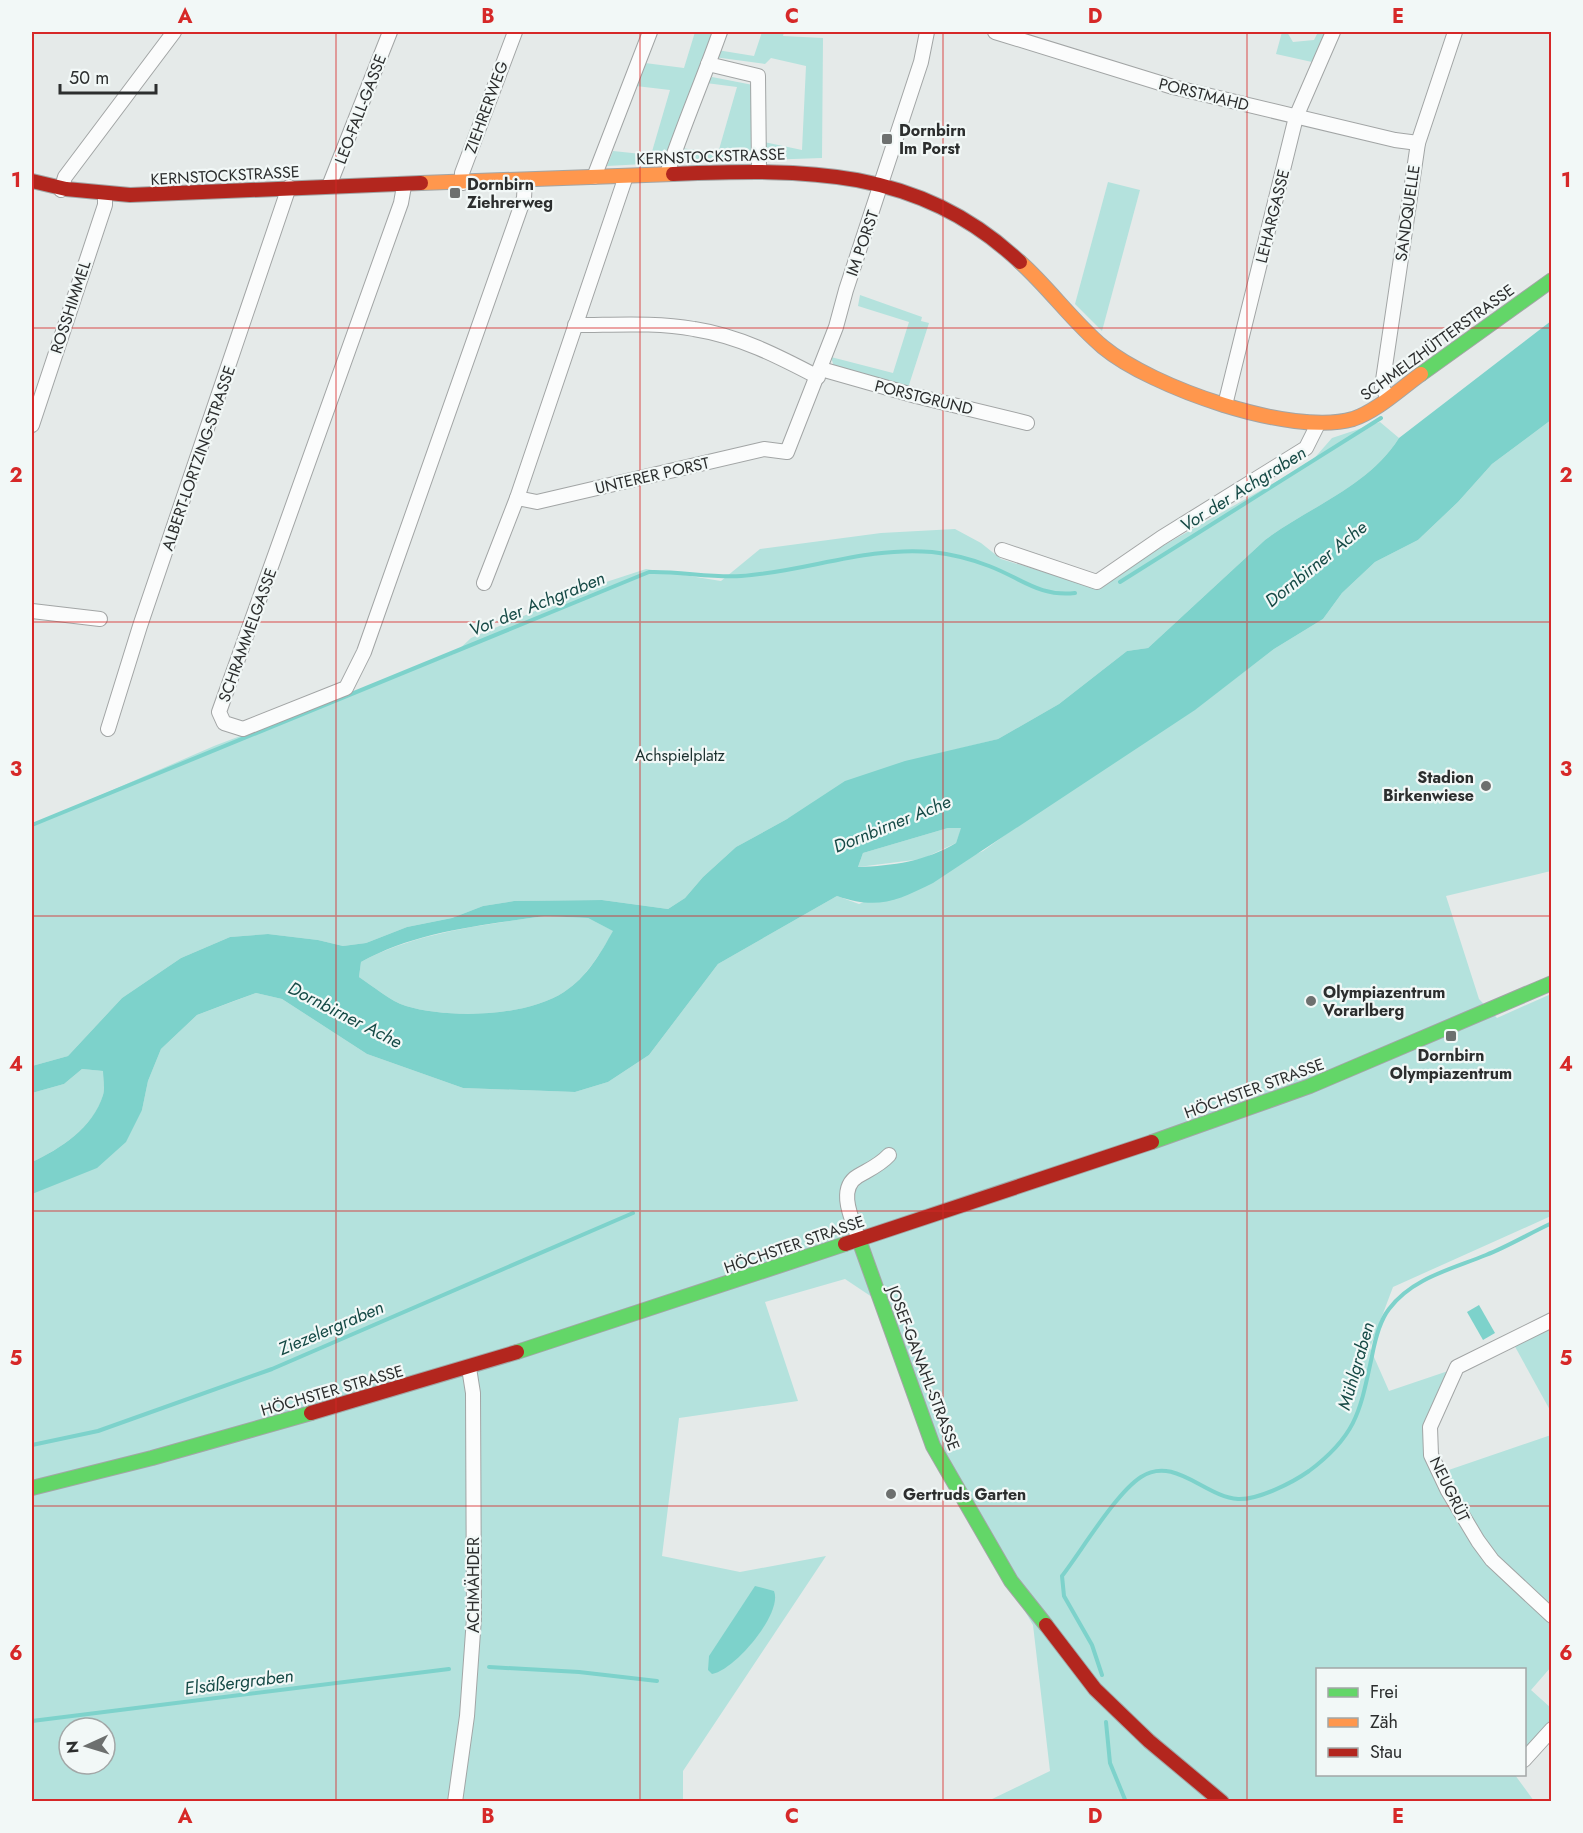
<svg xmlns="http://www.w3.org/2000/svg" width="1583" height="1833" font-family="Jost,sans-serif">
  <rect width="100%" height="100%" fill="#e5eae9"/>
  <g fill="#b4e2dd" fill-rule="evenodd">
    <polygon points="695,32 713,32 663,163 607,166 613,151 651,155 670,90 636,86 645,63 684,68"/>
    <polygon points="762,32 784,32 783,36 823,38 822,158 764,160 764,142 802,150 806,66 771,58 765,64 714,57 717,50 754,56"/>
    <polygon points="1282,32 1287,32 1293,42 1314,40 1318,32 1325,32 1312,62 1276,54"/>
    <polygon points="712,77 753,85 753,160 678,163 681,148 718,153 737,87 706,83"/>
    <polygon points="1108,182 1140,190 1102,331 1075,304"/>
    <polygon points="860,295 922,317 921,321 929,323 908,388 834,367 831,357 893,373 909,322 858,306"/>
    <path d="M1551 420V871L1446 896 1479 999 1497 1018 1551 994V1216L1393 1287 1370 1348 1389 1391 1454 1369 1429 1427 1437 1474 1551 1435V1667L1531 1690 1551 1708V1727L1525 1758 1524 1670H1318V1774L1515 1775 1534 1801H988L1050 1771 1033 1625 949 1482 872 1297 845 1279 765 1302 798 1401 679 1418 662 1556 740 1572 826 1556 683 1771V1801L32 1802V1194L142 1110 148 1081 161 1049 197 1015 256 993 282 999 367 1054 463 1088 575 1092 608 1082 649 1055 718 964 837 896 859 904 983 851 1037 812 1194 710 1274 649 1323 619 1342 593 1375 562 1418 540 1458 502 1492 464ZM69 1728H105V1764H69Z"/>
    <path d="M1380 422 1399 438C1367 488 1310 506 1265 540L1148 648 1127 651 1059 704 998 739 954 750 787 819 736 847 703 877 685 898 668 909 602 900 514 901 483 906 452 918 407 927 366 943 343 946 318 940 268 934 230 937 181 958 122 998 68 1056 32 1066V825L214 746 454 654 471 638 597 585 646 569 721 581 760 549 881 533 955 529 981 543 1001 559 1100 589 1152 552 1311 462 1332 438Z"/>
    <polygon points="962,827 956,843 922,859 858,867 863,853 948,828"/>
    <path d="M545 916 588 918 614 931C600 953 587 977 564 992 525 1017 450 1019 406 1006 390 1001 373 986 359 977L361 962C417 932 483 925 545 916Z"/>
    <path d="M82 1069 103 1071C103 1078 105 1088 103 1095 94 1127 60 1149 32 1162V1093L64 1084Z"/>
    <polygon points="1551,1325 1551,1412 1513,1343"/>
  </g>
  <g fill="#7dd2cb" fill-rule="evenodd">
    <path d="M1551 321V420L1492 464 1458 502 1418 540 1375 562 1342 593 1323 619 1274 649 1195 710 933 883C897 901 877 910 837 896L718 964 649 1055 608 1082 575 1092 463 1088 367 1054 282 999 256 993 234 1001 197 1015 161 1049 148 1081 142 1110 126 1142 97 1168 32 1194V1162C60 1149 93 1128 103 1095 105 1088 103 1078 103 1071L82 1069 64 1084 32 1093V1066L68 1056 122 998 181 958 230 937 268 934 318 940 343 946 366 943 407 927 452 918 483 906 514 901 602 900 668 909 685 898 703 877 736 847 787 819 845 781 905 761 998 739 1059 704 1127 651 1148 648 1265 540C1310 506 1367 488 1399 438ZM948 828H961L956 843C926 861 893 866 858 867L863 853ZM545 916 588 918 613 931C600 954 587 977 564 992 525 1017 450 1019 406 1006 390 1001 373 986 359 977L361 962C416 931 483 925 545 916Z"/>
    <polygon points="1479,1305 1495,1333 1483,1340 1467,1312"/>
    <path d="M755 1586 774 1591C783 1613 735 1670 712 1674L708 1670 709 1656Z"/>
  </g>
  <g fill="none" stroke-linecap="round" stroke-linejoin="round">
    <g stroke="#7dd2cb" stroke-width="4">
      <polyline points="1120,582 1381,418"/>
      <path d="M32 825 649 572C680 571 710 578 741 576 804 572 867 546 932 552 951 554 971 559 989 566 1021 578 1039 597 1075 593"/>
      <polyline points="32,1445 98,1431 272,1369 633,1213"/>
      <polyline points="489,1667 579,1672 657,1681"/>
      <path d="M1102 1675 1092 1645 1064 1596 1062 1576C1082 1550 1116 1493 1141 1477 1174 1455 1205 1497 1238 1499 1258 1500 1292 1483 1309 1471 1357 1435 1360 1411 1372 1356 1375 1340 1379 1322 1389 1309 1412 1278 1452 1269 1486 1255 1509 1246 1530 1233 1552 1223"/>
      <polyline points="32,1721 449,1669"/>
      <polyline points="1106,1722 1110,1763 1126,1802"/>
    </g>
    <g stroke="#a2a5a5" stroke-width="16">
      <g id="street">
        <polyline points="995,32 1173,87 1395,140 1418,143"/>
        <polyline points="708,64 758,76 759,171"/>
        <path d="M667 174C683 126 703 80 720 32"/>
        <polyline points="594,177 650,32"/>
        <polyline points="463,183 462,173 515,32"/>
        <polyline points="329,186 390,32"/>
        <polyline points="404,186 401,203 219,712 224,723 243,729 346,688 364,652 524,198 525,180"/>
        <polyline points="61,190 65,177 174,32"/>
        <path d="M575 325C615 325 655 322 694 329 739 336 778 356 818 377"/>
        <polyline points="821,369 916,396 1027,423"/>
        <polyline points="1388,398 1382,387 1418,143 1455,32"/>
        <polyline points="1225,405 1296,117 1333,32"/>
        <polyline points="32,425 105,205 105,196"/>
        <polyline points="517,498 626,176"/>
        <polyline points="1002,550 1097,582 1161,538 1306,448 1318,424"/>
        <polyline points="484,583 517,498 537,502 764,449 787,452 836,327 846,290 921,62 927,32"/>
        <polyline points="32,611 100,619"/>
        <polyline points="108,729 140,626 289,187"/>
        <path d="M859 1240C853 1221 836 1189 858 1176 870 1169 880 1165 889 1155"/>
        <polyline points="1552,1320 1457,1367 1430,1427 1431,1455 1448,1491 1478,1541 1492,1560 1552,1616"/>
        <polyline points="1524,1760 1552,1729"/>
        <polyline points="455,1802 467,1716 474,1618 473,1393 469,1368"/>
      </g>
    </g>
    <g stroke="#a2a5a5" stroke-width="16">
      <g id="fast">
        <polyline points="1421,374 1552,280"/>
        <polyline points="1152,1142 1310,1086 1552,983"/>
        <polyline points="859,1240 933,1446 1011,1581 1046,1625"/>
        <polyline points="517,1352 845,1244"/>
        <polyline points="32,1488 152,1458 311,1413"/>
      </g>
    </g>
    <g stroke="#a2a5a5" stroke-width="16">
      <g id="slow">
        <polyline points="421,183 673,174"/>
        <path d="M1020 262C1050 289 1073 322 1103 347 1151 387 1292 437 1353 419 1377 411 1400 389 1421 374"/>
      </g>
    </g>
    <g stroke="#a2a5a5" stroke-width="16">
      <g id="jam">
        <path d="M673 174C805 169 917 166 1020 262"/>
        <polyline points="32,181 66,189 130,195 421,183"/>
        <polyline points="845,1244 1152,1142"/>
        <polyline points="311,1413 517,1352"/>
        <polyline points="1046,1625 1095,1689 1149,1741 1222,1802"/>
      </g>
    </g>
    <use href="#street" stroke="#fbfcfc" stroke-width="14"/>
    <use href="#fast" stroke="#63d668" stroke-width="14"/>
    <use href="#slow" stroke="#ff974d" stroke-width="14"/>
    <use href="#jam" stroke="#b3261e" stroke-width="14"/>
  </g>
  <path fill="none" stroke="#d62828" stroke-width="1.5" stroke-opacity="0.55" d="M336 32V1802M640 32V1802M943 32V1802M1247 32V1802M32 328H1552M32 622H1552M32 916H1552M32 1211H1552M32 1506H1552"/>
  <g fill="#6d706f" stroke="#f2f8f7" stroke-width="2">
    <rect x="881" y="133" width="12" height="12" rx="3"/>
    <rect x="449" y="187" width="12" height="12" rx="3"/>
    <circle cx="1486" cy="786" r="6"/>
    <circle cx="1311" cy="1001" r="6"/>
    <rect x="1445" y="1030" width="12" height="12" rx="3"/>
    <circle cx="891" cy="1494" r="6"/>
  </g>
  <g text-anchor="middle" stroke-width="4.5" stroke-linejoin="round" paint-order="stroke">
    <g font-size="16" fill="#2c2e2e" stroke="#f2f8f7">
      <text transform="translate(1204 94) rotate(14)" y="6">PORSTMAHD</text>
      <text transform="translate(486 107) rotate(-70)" y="6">ZIEHRERWEG</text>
      <text transform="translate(360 109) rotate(-69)" y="6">LEO-FALL-GASSE</text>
      <text transform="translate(711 156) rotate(-2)" y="6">KERNSTOCKSTRASSE</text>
      <text transform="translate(225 175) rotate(-3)" y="6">KERNSTOCKSTRASSE</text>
      <text transform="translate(1407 213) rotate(-82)" y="6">SANDQUELLE</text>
      <text transform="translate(1272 216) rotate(-76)" y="6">LEHARGASSE</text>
      <text transform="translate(862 243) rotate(-71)" y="6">IM PORST</text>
      <text transform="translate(70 307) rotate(-72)" y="6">ROSSHIMMEL</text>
      <text transform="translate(1437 342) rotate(-36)" y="6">SCHMELZHÜTTERSTRASSE</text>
      <text transform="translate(924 397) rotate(14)" y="6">PORSTGRUND</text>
      <text transform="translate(198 458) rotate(-71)" y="6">ALBERT-LORTZING-STRASSE</text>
      <text transform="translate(652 475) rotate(-13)" y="6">UNTERER PORST</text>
      <text transform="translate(247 635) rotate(-70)" y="6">SCHRAMMELGASSE</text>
      <text transform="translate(1254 1088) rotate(-20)" y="6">HÖCHSTER STRASSE</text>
      <text transform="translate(794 1244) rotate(-19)" y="6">HÖCHSTER STRASSE</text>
      <text transform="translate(924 1368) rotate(69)" y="6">JOSEF-GANAHL-STRASSE</text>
      <text transform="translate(332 1390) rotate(-16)" y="6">HÖCHSTER STRASSE</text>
      <text transform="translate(1450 1489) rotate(64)" y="6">NEUGRÜT</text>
      <text transform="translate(473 1585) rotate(-90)" y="6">ACHMÄHDER</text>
    </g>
    <g font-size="16" font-weight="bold" fill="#2c2e2e" stroke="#f2f8f7" text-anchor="start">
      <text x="899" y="136">Dornbirn<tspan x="899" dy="18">Im Porst</tspan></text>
      <text x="467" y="190">Dornbirn<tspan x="467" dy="18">Ziehrerweg</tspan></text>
      <text x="1474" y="783" text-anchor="end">Stadion<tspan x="1474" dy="18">Birkenwiese</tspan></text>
      <text x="1323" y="998">Olympiazentrum<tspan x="1323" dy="18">Vorarlberg</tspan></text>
      <text x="1451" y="1061" text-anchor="middle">Dornbirn<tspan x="1451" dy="18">Olympiazentrum</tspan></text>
      <text x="903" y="1500">Gertruds Garten</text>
    </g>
    <g font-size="16" fill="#1a2f2d" stroke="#f2f8f7">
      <text x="680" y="761">Achspielplatz</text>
    </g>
    <g font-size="18" font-style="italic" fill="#164a46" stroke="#f2f8f7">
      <text transform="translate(1243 489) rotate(-32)" y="6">Vor der Achgraben</text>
      <text transform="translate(1316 564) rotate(-39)" y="6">Dornbirner Ache</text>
      <text transform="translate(537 604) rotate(-22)" y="6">Vor der Achgraben</text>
      <text transform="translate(892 824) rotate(-22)" y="6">Dornbirner Ache</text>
      <text transform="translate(345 1015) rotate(27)" y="6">Dornbirner Ache</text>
      <text transform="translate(331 1328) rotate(-23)" y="6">Ziezelergraben</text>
      <text transform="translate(1356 1366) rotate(-74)" y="6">Mühlgraben</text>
      <text transform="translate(239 1682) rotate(-7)" y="6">Elsäßergraben</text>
    </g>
  </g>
  <rect width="1583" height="1833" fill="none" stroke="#f2f8f7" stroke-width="66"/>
  <rect x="1316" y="1668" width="210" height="108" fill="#f2f8f7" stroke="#a3a7a7" stroke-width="1.5"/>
  <rect x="1328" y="1688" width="30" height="9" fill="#63d668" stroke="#a3a7a7" stroke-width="1.5"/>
  <text x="1370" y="1698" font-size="18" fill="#2c2e2e">Frei</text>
  <rect x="1328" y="1718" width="30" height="9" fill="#ff974d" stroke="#a3a7a7" stroke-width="1.5"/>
  <text x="1370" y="1728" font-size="18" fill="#2c2e2e">Zäh</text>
  <rect x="1328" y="1748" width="30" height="9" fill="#b3261e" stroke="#a3a7a7" stroke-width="1.5"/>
  <text x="1370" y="1758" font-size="18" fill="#2c2e2e">Stau</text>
  <g transform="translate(87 1746) rotate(266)"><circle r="28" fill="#f2f8f7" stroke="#a3a7a7" stroke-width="1.5"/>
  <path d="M0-4.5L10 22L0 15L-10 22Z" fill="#6d706f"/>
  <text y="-9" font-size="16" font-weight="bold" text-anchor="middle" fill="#2c2e2e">N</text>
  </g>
  <path d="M60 84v9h96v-9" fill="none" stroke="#2c2e2e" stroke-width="3"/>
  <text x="69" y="84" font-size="18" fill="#2c2e2e" stroke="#f2f8f7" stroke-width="4.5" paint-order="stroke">50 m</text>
  <rect x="33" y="33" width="1517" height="1767" fill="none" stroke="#d62828" stroke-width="2"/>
  <g font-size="20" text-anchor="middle" font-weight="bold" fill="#d62828">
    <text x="185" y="23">A</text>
    <text x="488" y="23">B</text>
    <text x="792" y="23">C</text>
    <text x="1095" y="23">D</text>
    <text x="1398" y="23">E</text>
    <text x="16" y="187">1</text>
    <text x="1566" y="187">1</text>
    <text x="16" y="482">2</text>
    <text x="1566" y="482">2</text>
    <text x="16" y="776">3</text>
    <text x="1566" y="776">3</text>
    <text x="16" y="1071">4</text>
    <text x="1566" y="1071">4</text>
    <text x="16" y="1365">5</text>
    <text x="1566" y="1365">5</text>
    <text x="16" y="1660">6</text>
    <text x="1566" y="1660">6</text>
    <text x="185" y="1823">A</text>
    <text x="488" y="1823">B</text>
    <text x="792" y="1823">C</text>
    <text x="1095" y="1823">D</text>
    <text x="1398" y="1823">E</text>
  </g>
</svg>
